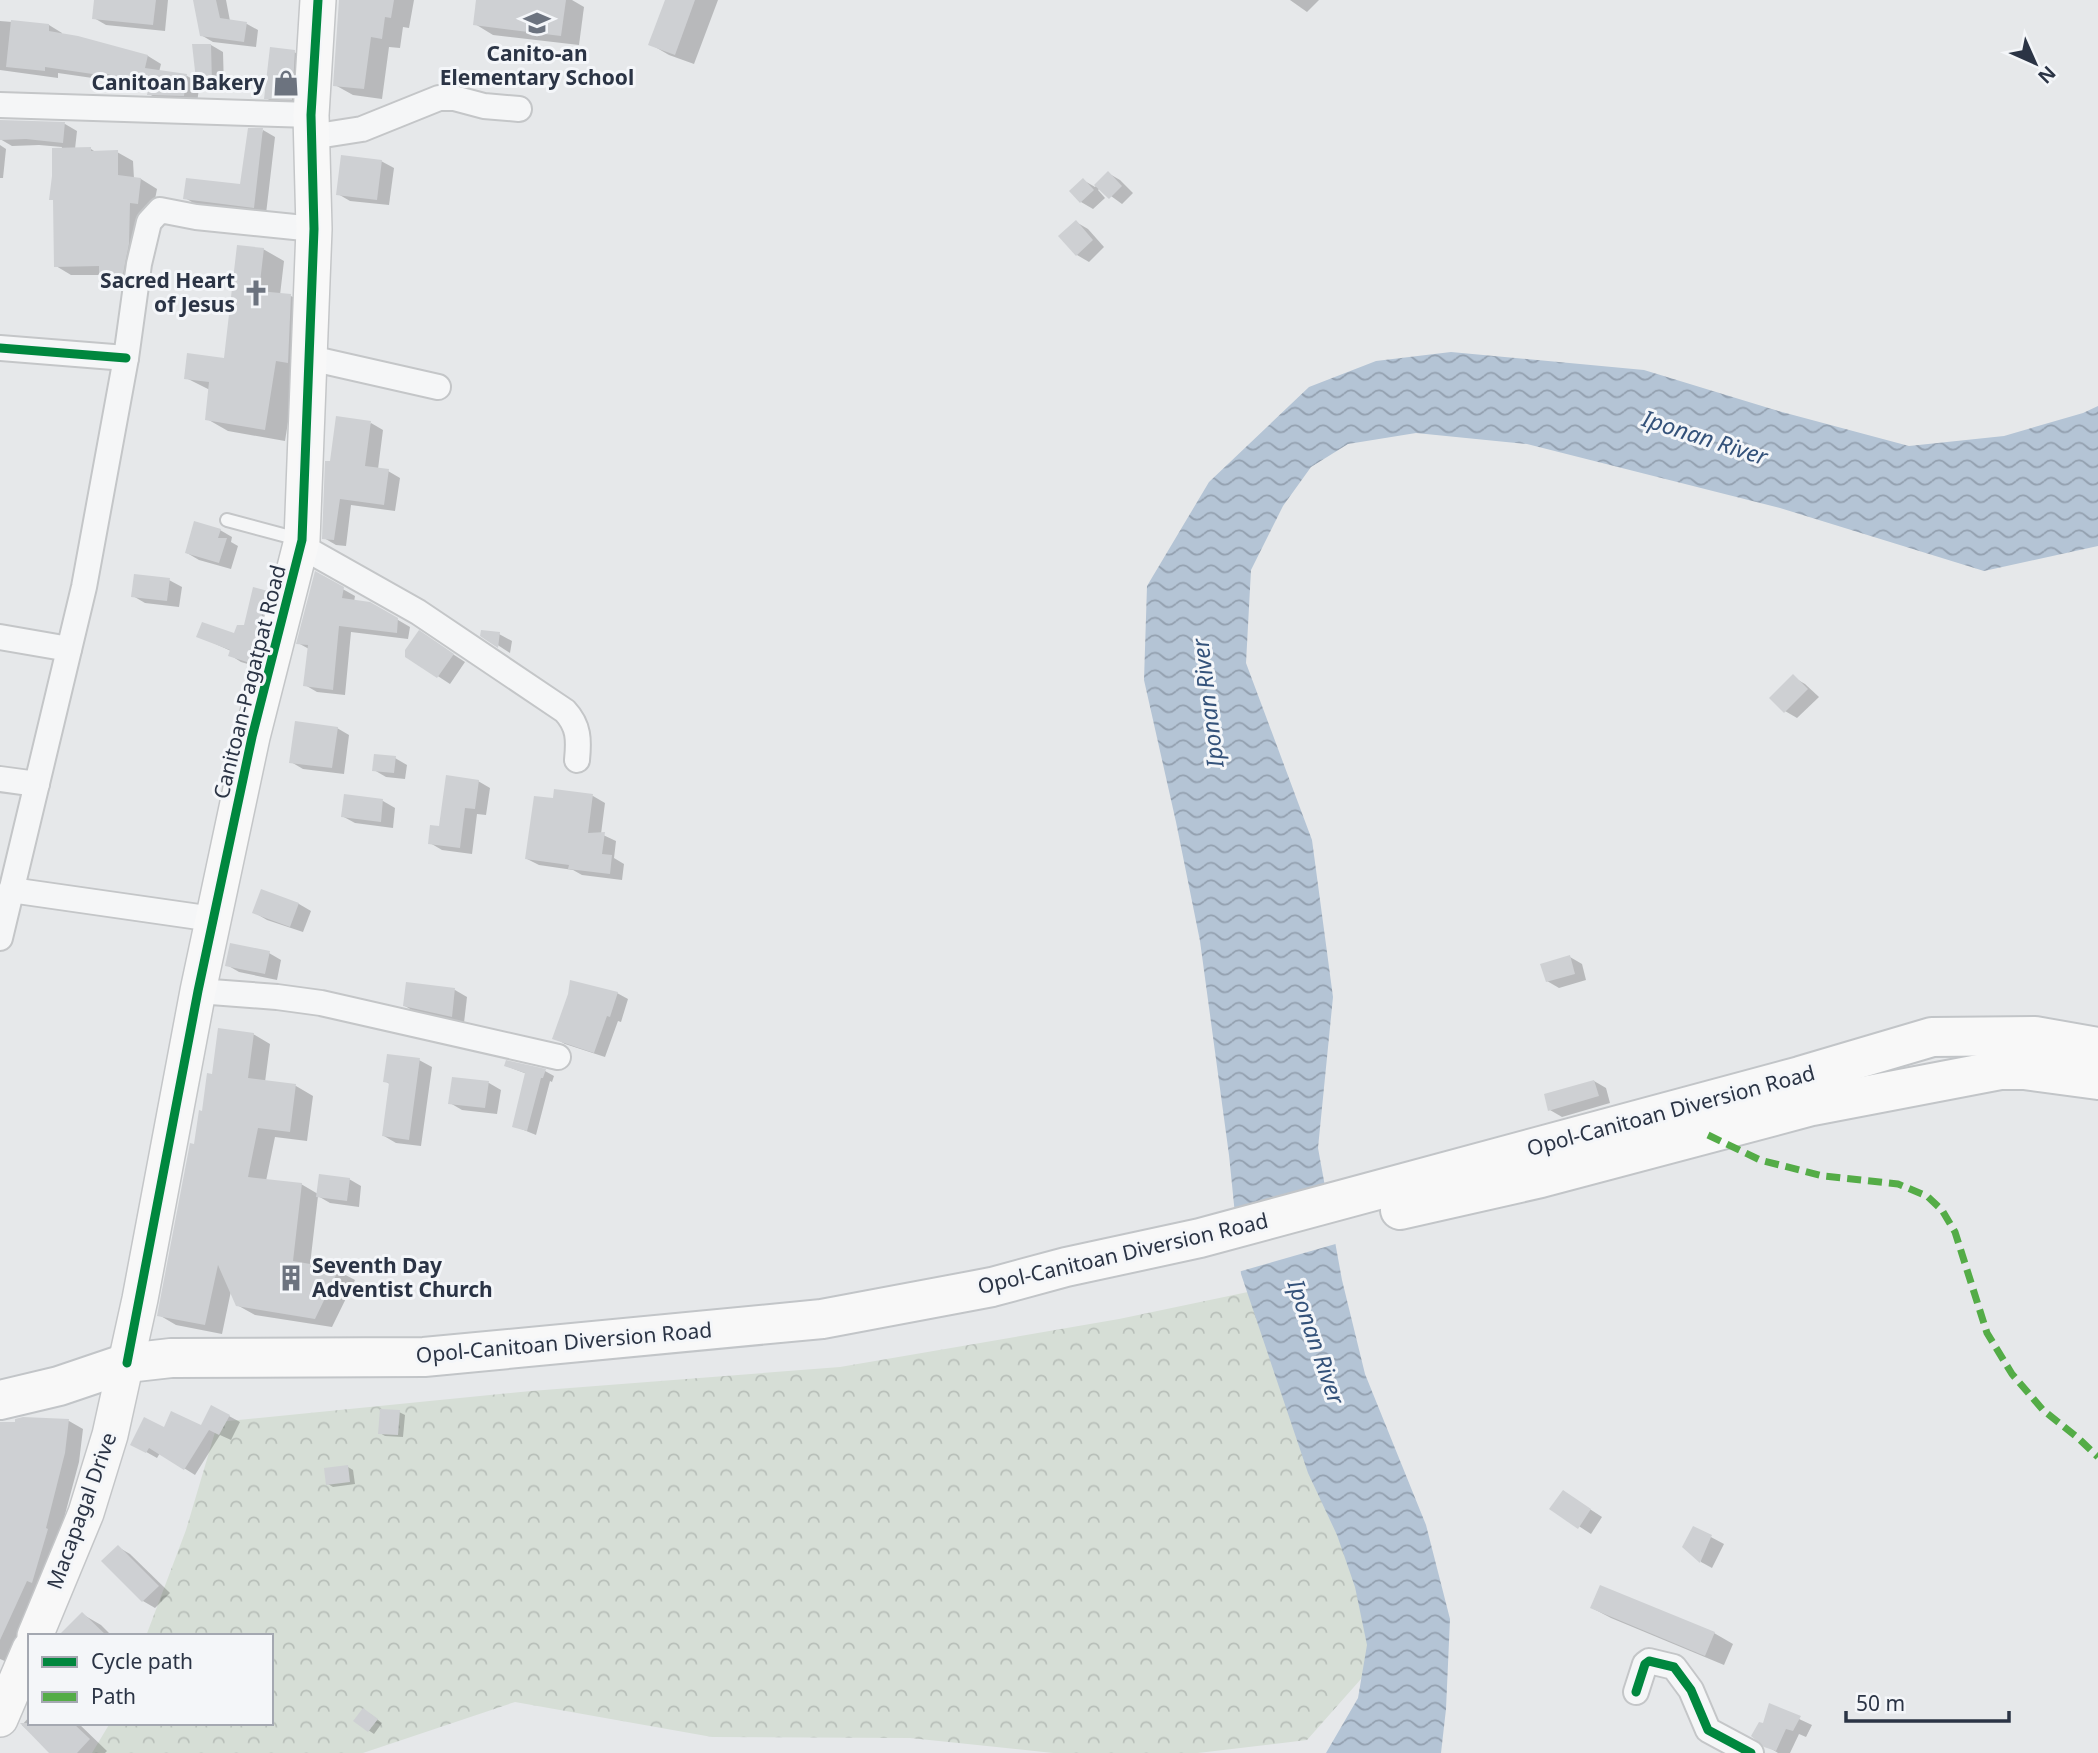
<svg xmlns="http://www.w3.org/2000/svg" width="2098" height="1753" font-family="'Noto Sans',sans-serif">
  <defs>
    <pattern id="forest-crowns" width="20" height="18" patternUnits="userSpaceOnUse" patternTransform="scale(1.75)"><rect width="20" height="18" fill="#d6ded6"/><path d="M2 6a3 3 0 1 1 6 0M12 15a3 3 0 1 1 6 0" fill="none" stroke="#b8bfb9"/></pattern>
    <pattern id="water-waves" width="16" height="10" patternUnits="userSpaceOnUse" patternTransform="scale(1.75)"><rect width="16" height="10" fill="#b4c4d5"/><path d="M0 5q4-4 8 0t8 0" fill="none" stroke="#93a0af"/></pattern>
  </defs>
  <rect width="100%" height="100%" fill="#e6e8ea"/>
  <polygon fill="url(#forest-crowns)" points="1267,1288 1384,1653 1307,1740 1198,1753 1053,1753 910,1738 712,1737 515,1702 363,1753 92,1753 110,1723 271,1723 271,1636 146,1636 186,1530 218,1422 531,1391 840,1367 1119,1319"/>
  <polygon fill="url(#water-waves)" points="1451,352 1644,370 1782,412 1909,446 2004,436 2083,413 2098,406 2098,546 1984,571 1780,508 1527,444 1416,433 1348,444 1311,467 1283,506 1251,570 1246,663 1312,840 1333,997 1318,1148 1342,1280 1365,1374 1426,1525 1450,1619 1446,1709 1441,1753 1326,1753 1358,1698 1367,1645 1355,1587 1337,1535 1308,1473 1241,1274 1229,1155 1200,941 1176,822 1144,680 1147,586 1209,482 1309,387 1376,361"/>
  <polygon fill="#e6e8ea" points="1329,1188 1339,1243 1238,1272 1232,1216"/>
  <g fill="#0003">
    <polygon points="96,0 168,0 165,31 106,25 94,18"/>
    <polygon points="195,0 226,0 230,21 247,24 258,30 256,47 213,42 201,35"/>
    <polygon points="339,0 414,0 409,28 403,27 400,48 389,47 382,99 353,95 335,85 340,9"/>
    <polygon points="478,0 572,0 584,7 579,45 493,35 475,24"/>
    <polygon points="667,0 718,0 694,64 669,55 650,44"/>
    <polygon points="1290,0 1319,0 1307,12"/>
    <polygon points="0,21 49,25 62,33 62,35 148,56 161,64 159,72 187,76 198,82 194,45 211,45 223,52 224,89 210,87 200,81 197,103 163,102 149,94 150,88 120,80 120,82 58,73 58,78 0,70"/>
    <polygon points="294,52 306,59 304,105 278,105 266,98"/>
    <polygon points="0,121 65,124 77,131 75,149 91,149 97,153 117,152 133,161 134,179 141,179 157,189 138,287 116,286 100,277 100,275 71,275 56,266 55,201 51,199 62,147 39,145 12,146 0,139"/>
    <polygon points="263,130 275,137 266,214 197,205 185,198 242,186"/>
    <polygon points="0,145 6,149 3,178 0,178"/>
    <polygon points="381,161 394,168 389,205 350,201 338,194"/>
    <polygon points="1108,173 1120,180 1133,193 1122,204 1100,188 1098,190 1105,198 1093,209 1081,202 1083,180 1095,187"/>
    <polygon points="1076,222 1088,229 1104,247 1089,262 1077,255"/>
    <polygon points="263,249 284,261 280,295 291,296 311,308 296,372 285,441 228,431 207,419 210,390 186,378 226,360"/>
    <polygon points="371,423 383,430 378,469 388,471 400,478 395,511 351,505 346,546 336,545 324,538 331,463"/>
    <polygon points="220,530 232,537 231,542 238,546 231,569 199,560 187,553"/>
    <polygon points="316,574 355,596 354,602 369,603 410,627 408,639 351,632 345,695 317,692 305,685 309,649 298,643"/>
    <polygon points="169,580 182,587 179,607 145,603 133,596"/>
    <polygon points="254,589 268,592 278,599 261,668 241,662 230,655 231,651 198,636 236,636 245,627"/>
    <polygon points="499,634 512,641 510,653 482,635"/>
    <polygon points="431,640 465,662 450,684 407,656"/>
    <polygon points="1793,677 1805,684 1819,697 1797,718 1785,711"/>
    <polygon points="337,728 349,735 344,774 303,769 291,762"/>
    <polygon points="395,758 407,765 405,779 386,777 374,770"/>
    <polygon points="478,781 490,788 486,815 477,814 472,854 442,850 430,843"/>
    <polygon points="345,796 383,801 395,808 393,828 355,823 342,816"/>
    <polygon points="593,796 605,803 601,834 616,841 614,858 624,864 622,880 582,875 573,870 539,865 527,859 554,800"/>
    <polygon points="262,891 299,904 311,911 303,932 267,920 255,913"/>
    <polygon points="269,953 281,960 277,980 239,972 227,965"/>
    <polygon points="1570,957 1582,964 1586,980 1559,988 1547,981"/>
    <polygon points="408,984 455,990 467,997 464,1023 417,1013 405,1006"/>
    <polygon points="617,993 628,999 621,1022 618,1021 605,1057 565,1044 555,1038"/>
    <polygon points="253,1034 270,1044 265,1082 296,1086 313,1096 307,1141 275,1137 266,1181 301,1184 318,1194 349,1179 361,1186 359,1207 330,1203 318,1196 310,1265 338,1271 355,1280 332,1327 255,1315 237,1305 231,1291 222,1334 176,1325 159,1315 196,1146 214,1076"/>
    <polygon points="419,1060 432,1067 421,1146 396,1143 384,1136 391,1085 385,1081"/>
    <polygon points="506,1066 545,1071 554,1076 552,1082 550,1081 536,1135 514,1126 527,1074"/>
    <polygon points="453,1079 489,1083 501,1090 497,1114 462,1110 450,1103"/>
    <polygon points="1594,1081 1606,1088 1610,1103 1562,1117 1550,1110"/>
    <polygon points="399,1412 405,1415 403,1437 385,1436 380,1433"/>
    <polygon points="229,1416 240,1422 231,1440 220,1435 195,1475 160,1453 157,1458 132,1444 164,1430 202,1427"/>
    <polygon points="69,1421 83,1429 79,1462 59,1537 61,1538 7,1662 0,1659 0,1423"/>
    <polygon points="348,1467 353,1470 355,1484 333,1487 328,1484"/>
    <polygon points="1576,1500 1602,1517 1591,1534 1551,1508"/>
    <polygon points="1694,1528 1724,1544 1712,1568 1701,1562"/>
    <polygon points="118,1547 130,1554 170,1593 155,1608 143,1601"/>
    <polygon points="1592,1608 1714,1633 1733,1644 1724,1665 1611,1618"/>
    <polygon points="82,1614 101,1625 112,1636 61,1636"/>
    <polygon points="1771,1706 1812,1725 1806,1737 1799,1734 1790,1753 1778,1753 1765,1745 1764,1726"/>
    <polygon points="369,1713 382,1723 374,1734 355,1721"/>
    <polygon points="30,1716 30,1723 78,1723 107,1751 105,1753 52,1753 22,1725"/>
  </g>
  <g fill="#ced0d3">
    <polygon points="94,0 156,0 153,25 92,19"/>
    <polygon points="193,0 216,0 220,18 247,22 244,42 200,36"/>
    <polygon points="339,0 394,0 391,18 385,17 382,39 371,37 364,89 333,86"/>
    <polygon points="476,0 566,0 561,36 473,25"/>
    <polygon points="665,0 695,0 675,55 648,45"/>
    <polygon points="11,20 49,24 49,31 78,36 148,55 145,68 187,74 184,96 147,95 149,85 107,74 106,76 45,67 45,71 6,67"/>
    <polygon points="192,44 211,44 212,84 196,80"/>
    <polygon points="270,47 295,50 292,100 264,99"/>
    <polygon points="0,120 65,122 63,143 26,139 0,140"/>
    <polygon points="248,128 263,128 254,208 183,199 186,178 240,184"/>
    <polygon points="91,147 91,151 118,150 118,175 141,178 138,204 130,203 129,244 122,279 99,278 99,266 54,267 53,200 49,200 52,176 52,148"/>
    <polygon points="341,155 382,160 377,200 336,195"/>
    <polygon points="1108,171 1122,186 1109,199 1094,185"/>
    <polygon points="1083,178 1094,190 1080,203 1069,191"/>
    <polygon points="1076,220 1093,240 1076,256 1058,236"/>
    <polygon points="237,245 264,248 259,291 291,294 288,363 276,361 265,430 205,420 209,382 184,379 187,353 224,358"/>
    <polygon points="336,416 371,421 365,466 389,469 384,505 340,499 334,540 322,539 325,461 330,461"/>
    <polygon points="194,521 221,529 218,538 227,538 219,563 185,553"/>
    <polygon points="315,571 344,587 342,598 370,602 398,618 397,633 339,626 333,690 303,686 308,645 296,644"/>
    <polygon points="134,574 170,578 167,601 131,597"/>
    <polygon points="253,587 268,591 250,663 228,656 230,650 196,637 202,622 234,633 237,625 244,625"/>
    <polygon points="419,630 454,654 437,678 405,657 405,650"/>
    <polygon points="481,630 500,632 498,648 480,636"/>
    <polygon points="1793,674 1808,689 1784,713 1769,698"/>
    <polygon points="295,721 338,727 332,768 289,763"/>
    <polygon points="374,754 396,756 394,773 372,771"/>
    <polygon points="446,775 479,780 475,809 465,808 460,848 428,844 430,825 439,826"/>
    <polygon points="554,789 593,794 588,833 605,832 602,854 612,855 610,874 568,869 569,865 525,859 534,796 553,798"/>
    <polygon points="344,794 383,799 381,822 341,817"/>
    <polygon points="261,889 299,903 290,927 252,913"/>
    <polygon points="230,943 270,951 265,974 225,966"/>
    <polygon points="1570,955 1575,974 1546,982 1540,964"/>
    <polygon points="570,980 618,992 610,1017 607,1016 594,1053 552,1039 568,994"/>
    <polygon points="406,982 455,988 452,1017 403,1006"/>
    <polygon points="218,1028 254,1033 248,1078 296,1084 290,1132 258,1128 248,1177 302,1183 293,1261 339,1269 315,1319 236,1306 218,1265 205,1325 157,1316 190,1143 194,1144 199,1110 202,1111 207,1073 212,1074"/>
    <polygon points="387,1054 420,1058 409,1140 382,1136 389,1083 383,1082"/>
    <polygon points="506,1060 546,1069 543,1078 541,1078 527,1131 512,1127 525,1073 504,1066"/>
    <polygon points="452,1077 489,1081 485,1108 448,1104"/>
    <polygon points="1594,1080 1599,1096 1548,1111 1544,1094"/>
    <polygon points="319,1174 350,1178 347,1201 316,1197"/>
    <polygon points="211,1405 230,1415 219,1435 209,1430 184,1470 149,1448 146,1453 130,1445 144,1417 164,1427 171,1411 201,1425"/>
    <polygon points="380,1409 400,1410 398,1435 378,1434"/>
    <polygon points="23,1417 69,1419 65,1453 46,1528 48,1529 32,1583 27,1581 0,1640 0,1422 15,1422 15,1419"/>
    <polygon points="348,1465 350,1482 326,1485 324,1468"/>
    <polygon points="1563,1490 1591,1509 1578,1529 1549,1509"/>
    <polygon points="1693,1526 1712,1535 1700,1563 1682,1547"/>
    <polygon points="118,1545 159,1586 142,1602 101,1561"/>
    <polygon points="1600,1585 1715,1632 1705,1656 1590,1608"/>
    <polygon points="82,1612 107,1636 58,1636"/>
    <polygon points="1769,1703 1801,1716 1793,1731 1786,1729 1776,1751 1764,1747 1751,1736 1759,1722 1763,1723"/>
    <polygon points="363,1708 378,1719 368,1732 353,1721"/>
    <polygon points="20,1723 73,1723 90,1739 77,1753 49,1753"/>
  </g>
  <g fill="none" stroke-linecap="round" stroke-linejoin="round">
    <g stroke="#c4c6c8" stroke-width="16">
      <polyline id="lane" points="227,520 298,539"/>
    </g>
    <g stroke="#c4c6c8" stroke-width="28">
      <g id="street">
        <polyline points="0,105 311,115"/>
        <polyline points="311,137 362,129 439,98 454,98 484,106 519,109"/>
        <polyline points="0,348 126,358"/>
        <polyline points="310,358 438,387"/>
        <path d="M301 546 418 612 565 711C579 726 579 740 577 760"/>
        <polyline points="0,637 69,649"/>
        <polyline points="0,779 37,784"/>
        <polyline points="11,890 213,919"/>
        <polyline points="0,938 84,587 126,358 139,264 149,222 160,210 196,217 314,229"/>
        <polyline points="198,991 277,997 321,1003 558,1057"/>
        <polyline points="1636,1692 1645,1664 1649,1661 1674,1667 1691,1690 1708,1730 1751,1753"/>
      </g>
    </g>
    <g stroke="#c4c6c8" stroke-width="38">
      <g id="secondary">
        <polyline points="35,1636 86,1513 110,1435 140,1299 198,991 252,737 302,540 314,229 311,115 318,0"/>
        <polyline points="0,1719 30,1649"/>
      </g>
    </g>
    <g stroke="#c2c5c8" stroke-width="42">
      <g id="primary">
        <polyline points="1400,1210 1541,1178 1812,1106 2000,1070 2024,1070 2098,1080"/>
        <polyline points="0,1400 59,1386 127,1363 171,1358 424,1357 822,1319 992,1287 1066,1267 1200,1238 1800,1076 1932,1037 2035,1036 2098,1047"/>
      </g>
    </g>
    <use href="#lane" stroke="#f5f6f7" stroke-width="12"/>
    <use href="#street" stroke="#f5f6f7" stroke-width="24"/>
    <use href="#secondary" stroke="#f8f8f8" stroke-width="35"/>
    <use href="#primary" stroke="#f8f8f8" stroke-width="38"/>
    <polyline stroke="#54ac47" stroke-width="7" stroke-dasharray="14 7" stroke-linecap="butt" points="1708,1135 1760,1160 1823,1176 1898,1184 1927,1196 1942,1210 1955,1232 1987,1333 2012,1374 2043,1410 2078,1438 2098,1457"/>
    <g stroke="#f4f6f9" stroke-width="13">
      <g id="cycleway">
        <polyline points="0,348 126,358"/>
        <polyline points="127,1363 198,991 252,737 302,540 314,229 311,115 318,0"/>
        <polyline points="1636,1692 1645,1664 1649,1661 1674,1667 1691,1690 1708,1730 1751,1753"/>
      </g>
    </g>
    <use href="#cycleway" stroke="#00873e" stroke-width="9"/>
  </g>
  <defs>
    <g id="school-bare" transform="scale(2.1)"><path d="M0-5L7-2L0 1L-7-2ZM-4 1L0 2.5L4 1V4Q0 6-4 4Z" fill="#6c737f" stroke="#f4f6f9" stroke-width="2.5" paint-order="stroke"/></g>
    <g id="shop-bare" transform="scale(2.1)"><path d="M-5-2.5h2.3a2.7 3.5 0 0 1 5.4 0H5L5.5 6h-11ZM-1.5-2.5h3a1.5 2.3 0 0 0-3 0Z" fill="#6c737f" stroke="#f4f6f9" stroke-width="2.5" paint-order="stroke"/></g>
    <g id="church-bare" transform="scale(2.1)"><path d="M-1.2-6h2.4v3.5h3.3v2.4h-3.3V6h-2.4V-.1h-3.3v-2.4h3.3Z" fill="#6c737f" stroke="#f4f6f9" stroke-width="2.5" paint-order="stroke"/></g>
    <g id="building-bare" transform="scale(2.1)"><path d="M-4-6H4V6H1V3H-1V6H-4ZM-2.5-4.3h1.7v1.8h-1.7ZM.8-4.3h1.7v1.8H.8ZM-2.5-1h1.7V.8h-1.7ZM.8-1h1.7V.8H.8Z" fill="#6c737f" stroke="#f4f6f9" stroke-width="2.5" paint-order="stroke"/></g>
  </defs>
  <g fill-rule="evenodd">
    <use href="#school-bare" x="537" y="23"/>
    <use href="#shop-bare" x="286" y="83"/>
    <use href="#church-bare" x="256" y="293"/>
    <use href="#building-bare" x="291" y="1278"/>
  </g>
  <g text-anchor="middle" stroke-width="6" stroke-linejoin="round" paint-order="stroke">
    <g font-size="21" font-weight="bold" fill="#2b3445" stroke="#f4f6f9" text-anchor="end">
      <text x="537" y="61" text-anchor="middle">Canito-an<tspan x="537" dy="24">Elementary School</tspan></text>
      <text x="265" y="90">Canitoan Bakery</text>
      <text x="235" y="288">Sacred Heart<tspan x="235" dy="24">of Jesus</tspan></text>
      <text x="312" y="1273" text-anchor="start">Seventh Day<tspan x="312" dy="24">Adventist Church</tspan></text>
    </g>
    <g font-size="21" fill="#2b3445" stroke="#f4f6f9">
      <text transform="translate(250 682) rotate(-76)" y="7">Canitoan-Pagatpat Road</text>
      <text transform="translate(1671 1111) rotate(-15)" y="7">Opol-Canitoan Diversion Road</text>
      <text transform="translate(1123 1254) rotate(-13)" y="7">Opol-Canitoan Diversion Road</text>
      <text transform="translate(564 1343) rotate(-5)" y="7">Opol-Canitoan Diversion Road</text>
      <text transform="translate(82 1511) rotate(-70)" y="7">Macapagal Drive</text>
    </g>
    <g font-size="23" font-style="italic" fill="#34527a" stroke="#f4f6f9">
      <text transform="translate(1705 438) rotate(18)" y="8">Iponan River</text>
      <text transform="translate(1208 703) rotate(-97)" y="8">Iponan River</text>
      <text transform="translate(1316 1342) rotate(71)" y="8">Iponan River</text>
    </g>
  </g>
  <rect x="28" y="1634" width="245" height="91" fill="#f4f6f9" stroke="#a4a8b1" stroke-width="2"/>
  <rect x="42" y="1657" width="35" height="10" fill="#00873e" stroke="#a4a8b1" stroke-width="2"/>
  <text x="91" y="1669" font-size="21" fill="#2b3445">Cycle path</text>
  <rect x="42" y="1692" width="35" height="10" fill="#54ac47" stroke="#a4a8b1" stroke-width="2"/>
  <text x="91" y="1704" font-size="21" fill="#2b3445">Path</text>
  <g transform="translate(2035 63) rotate(135)" stroke="#f4f6f9" stroke-width="5" paint-order="stroke">
  <path d="M0-5L12 26L0 18L-12 26Z" fill="#2b3445"/>
  <text y="-10" font-size="19" font-weight="bold" text-anchor="middle" fill="#2b3445">N</text>
  </g>
  <path d="M1846 1711v10h163v-10" fill="none" stroke="#2b3445" stroke-width="3.5"/>
  <text x="1856" y="1711" font-size="21" fill="#2b3445" stroke="#f4f6f9" stroke-width="5" paint-order="stroke">50 m</text>
</svg>
